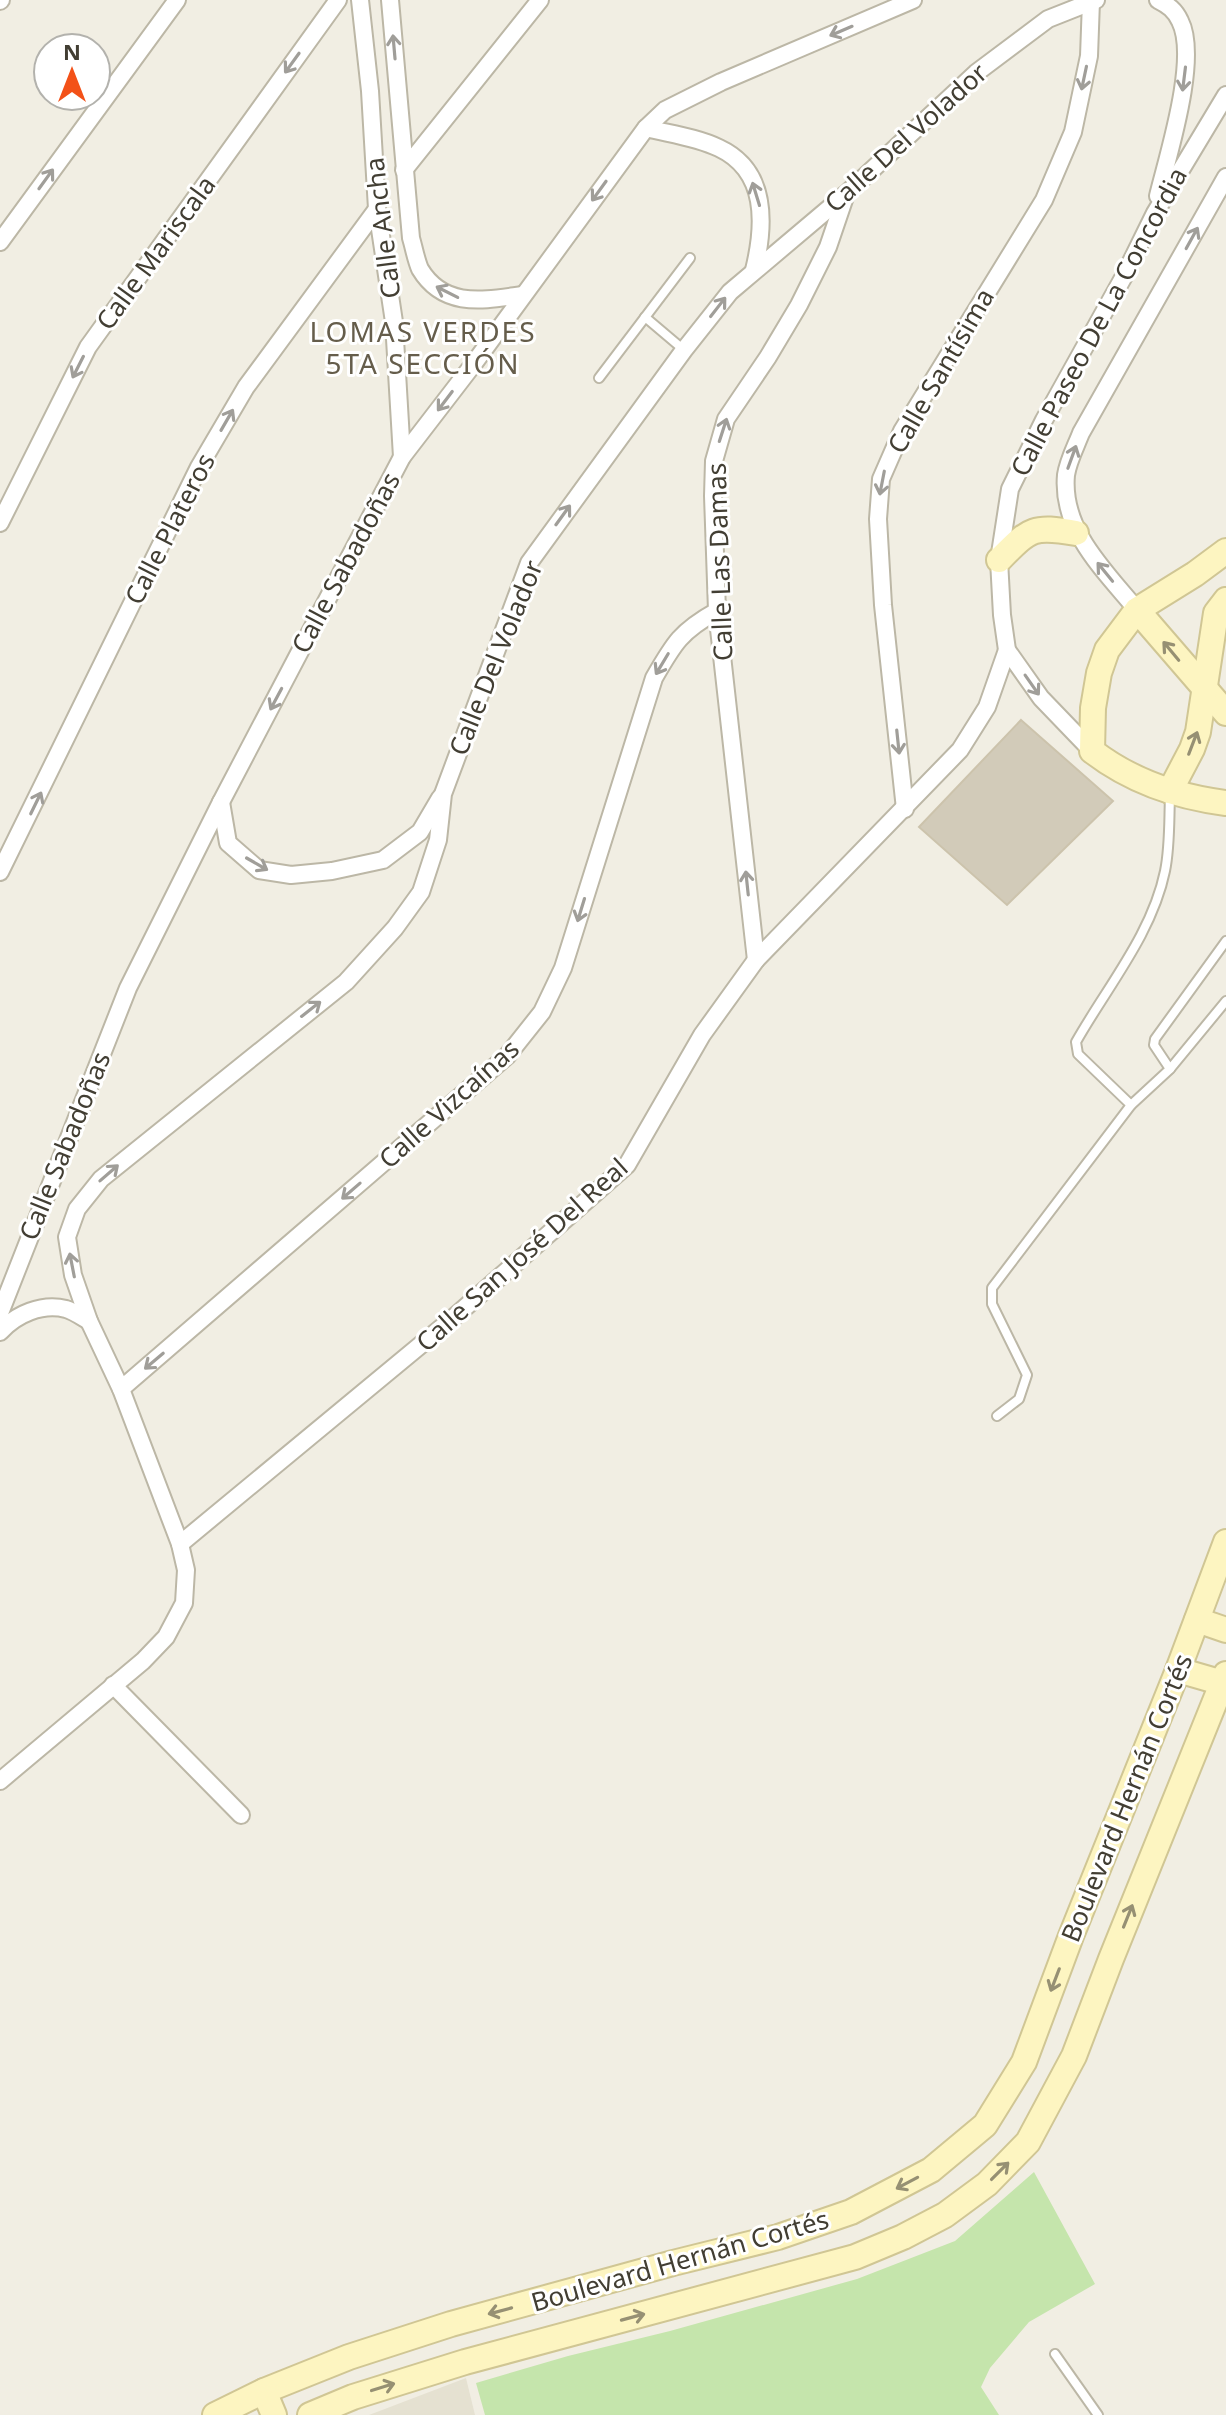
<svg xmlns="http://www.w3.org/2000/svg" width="1226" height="2415" font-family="'Noto Sans',sans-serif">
  <rect width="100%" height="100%" fill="#f1eee3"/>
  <polygon fill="#e5e1d1" points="466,2378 475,2415 369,2415"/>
  <polygon fill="#c5e5ac" points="1034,2172 1095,2284 1029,2322 990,2368 981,2387 999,2415 485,2415 476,2383 568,2356 670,2331 857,2279 955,2241"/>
  <polygon fill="#d2cbb9" stroke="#ccc3ac" stroke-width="2" points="1021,720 1113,801 1007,905 919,827"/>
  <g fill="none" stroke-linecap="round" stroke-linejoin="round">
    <g stroke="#bcb7a6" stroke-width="12">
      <g id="lane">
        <polyline points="645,317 684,350"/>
        <polyline points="599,378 690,258"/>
        <polyline points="1170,1069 1154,1045 1155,1039 1226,941"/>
        <path d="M1131 1105 1078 1054 1076 1042C1107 987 1152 934 1165 871 1170 847 1169 821 1170 796"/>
        <polyline points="997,1416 1019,1399 1027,1375 992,1304 992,1288 1131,1105 1170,1069 1226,1001"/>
        <polyline points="1055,2354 1098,2415"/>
      </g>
    </g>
    <g stroke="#bcb7a6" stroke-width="20">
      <g id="street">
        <polyline points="360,0 370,91 377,209 394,322 402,457"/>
        <path d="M390 0 411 238C414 248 416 260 420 269 444 309 484 300 523 295"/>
        <path d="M1158 0C1168 5 1175 10 1180 21 1199 58 1168 155 1158 196"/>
        <polyline points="0,1 1,0"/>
        <path d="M646 128C670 134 696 137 719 148 768 171 765 225 754 270"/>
        <polyline points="404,170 540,0"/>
        <polyline points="0,242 177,0"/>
        <polyline points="0,523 88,347 338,0"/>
        <path d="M1137 610C1104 570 1061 530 1066 475 1068 461 1076 446 1081 433L1226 177"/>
        <polyline points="1092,751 1041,698 1007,650 1002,615 999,560 1010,489 1044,420 1123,278 1155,213 1226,95"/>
        <polyline points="221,802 228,843 259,870 291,875 332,871 383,860 420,832 440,798"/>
        <polyline points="905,809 883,605 878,519 881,479 902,431 1044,200 1073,132 1089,56 1091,1"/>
        <polyline points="0,872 199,467 246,387 377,209"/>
        <polyline points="756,960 717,611 713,496 714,461 726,419 768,357 799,305 828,247 845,197"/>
        <polyline points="0,1313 128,988 221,802 402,457 472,366 646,128 665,110 721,82 913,0"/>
        <path d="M0 1332C16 1314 42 1303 66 1309 73 1311 82 1317 89 1321"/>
        <path d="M121 1389 507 1056 542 1012 563 968 654 678C674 643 681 631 717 611"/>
        <polyline points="180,1544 452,1319 627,1165 702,1035 756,960 960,750 987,707 1007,650"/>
        <polyline points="113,1685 241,1815"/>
        <polyline points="0,1781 143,1661 166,1637 184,1603 186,1570 180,1544 121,1389 89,1321 73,1275 67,1237 77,1209 101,1179 346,982 395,928 421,892 438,840 443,794 529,563 684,350 730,292 846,194 976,73 1048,19 1096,0"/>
      </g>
    </g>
    <g stroke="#d0c694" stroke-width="28">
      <g id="secondary">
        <path d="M1226 551 1195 574 1137 610 1107 650 1099 673 1093 708 1092 751C1131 781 1178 797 1226 803"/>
        <path d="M999 560C1030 529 1032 525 1076 533"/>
        <polyline points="1137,610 1226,713"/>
        <polyline points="1170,791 1192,749 1198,732 1216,613 1226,600"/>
        <polyline points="1197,1620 1226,1630"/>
        <polyline points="1178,1670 1223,1683"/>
        <polyline points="264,2391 274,2415"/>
        <polyline points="215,2415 264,2391 349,2357 451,2324 673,2263 778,2237 851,2212 931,2170 985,2125 1024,2062 1071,1936 1178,1670 1226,1542"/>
        <polyline points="310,2415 353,2397 465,2362 855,2257 903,2237 945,2215 987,2184 1028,2142 1074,2056 1111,1959 1226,1674"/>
      </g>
    </g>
    <use href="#lane" stroke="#fff" stroke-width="8"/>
    <use href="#street" stroke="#fff" stroke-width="16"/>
    <use href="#secondary" stroke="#fdf5c1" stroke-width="24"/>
  </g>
  <defs><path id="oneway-shaft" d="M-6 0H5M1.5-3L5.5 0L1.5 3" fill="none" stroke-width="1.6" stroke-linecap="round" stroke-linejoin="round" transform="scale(2)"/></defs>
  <g stroke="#a09e99">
    <use href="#oneway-shaft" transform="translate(841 31) rotate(157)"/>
    <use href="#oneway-shaft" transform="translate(394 47) rotate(-95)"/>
    <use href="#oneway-shaft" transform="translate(292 63) rotate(126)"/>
    <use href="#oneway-shaft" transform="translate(1084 78) rotate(102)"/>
    <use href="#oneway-shaft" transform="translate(1184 79) rotate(97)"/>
    <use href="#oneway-shaft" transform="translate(46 179) rotate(-54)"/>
    <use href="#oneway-shaft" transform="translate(599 191) rotate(126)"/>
    <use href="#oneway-shaft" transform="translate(756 194) rotate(-107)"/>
    <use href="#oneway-shaft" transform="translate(1192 238) rotate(-61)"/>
    <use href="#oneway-shaft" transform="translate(447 292) rotate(-153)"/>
    <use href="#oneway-shaft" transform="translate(718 307) rotate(-52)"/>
    <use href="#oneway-shaft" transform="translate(78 367) rotate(117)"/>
    <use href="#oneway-shaft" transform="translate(445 401) rotate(127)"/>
    <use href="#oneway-shaft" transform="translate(227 420) rotate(-60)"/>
    <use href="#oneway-shaft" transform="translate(723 430) rotate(-72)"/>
    <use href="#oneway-shaft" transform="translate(1072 457) rotate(-70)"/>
    <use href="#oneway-shaft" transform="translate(882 483) rotate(101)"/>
    <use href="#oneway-shaft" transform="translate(563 515) rotate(-54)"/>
    <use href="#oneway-shaft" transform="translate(1105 572) rotate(-129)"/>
    <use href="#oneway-shaft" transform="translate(662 664) rotate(121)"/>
    <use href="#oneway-shaft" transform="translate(1032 685) rotate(55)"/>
    <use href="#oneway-shaft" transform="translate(276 699) rotate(118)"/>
    <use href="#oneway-shaft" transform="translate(898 742) rotate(84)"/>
    <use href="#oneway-shaft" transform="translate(36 803) rotate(-64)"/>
    <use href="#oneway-shaft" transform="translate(257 864) rotate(30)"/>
    <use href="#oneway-shaft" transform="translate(747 883) rotate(-96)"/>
    <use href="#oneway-shaft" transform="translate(581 910) rotate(107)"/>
    <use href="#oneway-shaft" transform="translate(311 1009) rotate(-38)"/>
    <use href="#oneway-shaft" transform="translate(109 1173) rotate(-41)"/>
    <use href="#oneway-shaft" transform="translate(351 1191) rotate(139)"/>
    <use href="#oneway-shaft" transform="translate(72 1265) rotate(-101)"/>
    <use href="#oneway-shaft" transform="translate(154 1361) rotate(140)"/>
  </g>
  <g stroke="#969073">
    <use href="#oneway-shaft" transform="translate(1171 651) rotate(-130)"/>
    <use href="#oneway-shaft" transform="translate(1193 743) rotate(-69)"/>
    <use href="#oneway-shaft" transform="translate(1128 1916) rotate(-68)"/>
    <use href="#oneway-shaft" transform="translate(1055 1980) rotate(111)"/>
    <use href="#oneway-shaft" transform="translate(1000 2171) rotate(-45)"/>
    <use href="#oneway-shaft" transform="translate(907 2183) rotate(152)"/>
    <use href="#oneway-shaft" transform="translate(500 2311) rotate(165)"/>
    <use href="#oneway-shaft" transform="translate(633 2317) rotate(-15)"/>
    <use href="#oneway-shaft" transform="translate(383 2387) rotate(-17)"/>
  </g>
  <g text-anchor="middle" stroke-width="6" stroke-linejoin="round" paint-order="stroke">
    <g font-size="26" fill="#423e33" stroke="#fff">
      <text transform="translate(906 138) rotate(-42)" y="9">Calle Del Volador</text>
      <text transform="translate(383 228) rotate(-97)" y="9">Calle Ancha</text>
      <text transform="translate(156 253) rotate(-54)" y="9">Calle Mariscala</text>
      <text transform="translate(1099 322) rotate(-62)" y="9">Calle Paseo De La Concordia</text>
      <text transform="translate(941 371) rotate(-60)" y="9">Calle Santísima</text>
      <text transform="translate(170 529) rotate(-63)" y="9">Calle Plateros</text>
      <text transform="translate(720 562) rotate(-92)" y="9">Calle Las Damas</text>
      <text transform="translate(346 563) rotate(-62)" y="9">Calle Sabadoñas</text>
      <text transform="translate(496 658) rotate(-68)" y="9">Calle Del Volador</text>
      <text transform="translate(449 1104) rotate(-42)" y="9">Calle Vizcaínas</text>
      <text transform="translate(65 1146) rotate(-68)" y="9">Calle Sabadoñas</text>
      <text transform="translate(522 1255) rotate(-42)" y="9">Calle San José Del Real</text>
      <text transform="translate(1127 1798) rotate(-68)" y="9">Boulevard Hernán Cortés</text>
      <text transform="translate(680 2261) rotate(-16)" y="9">Boulevard Hernán Cortés</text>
    </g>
    <g font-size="28" letter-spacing="2" fill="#655d4b" stroke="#fff">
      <text x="423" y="342">LOMAS VERDES<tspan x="423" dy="32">5TA SECCIÓN</tspan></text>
    </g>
  </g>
  <g transform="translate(72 72)"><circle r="38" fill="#ffffff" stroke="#b3b2ad" stroke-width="2"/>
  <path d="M0-6L14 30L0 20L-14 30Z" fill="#f35118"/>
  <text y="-12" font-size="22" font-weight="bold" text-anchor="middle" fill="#423e33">N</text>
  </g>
</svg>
